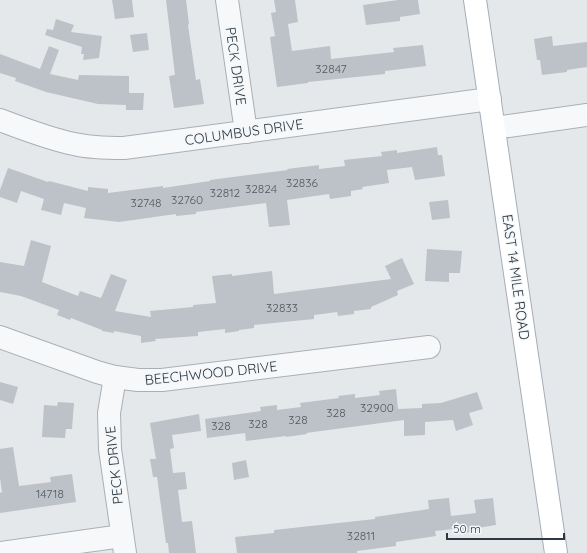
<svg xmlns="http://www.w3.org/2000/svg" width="587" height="553" font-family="Quicksand,sans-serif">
  <rect width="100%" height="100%" fill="#e4e8eb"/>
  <g fill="#bcc2c8">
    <polygon points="112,0 132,0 134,17 115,19"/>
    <polygon points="166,0 186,0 189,24 188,25 196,80 200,79 204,104 174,108 169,76 175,75"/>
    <polygon points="274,0 295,0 298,22 288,24 292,51 330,46 331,59 394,52 393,48 423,45 426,66 385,71 385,74 308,82 308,83 277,87 270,37 275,36 271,13 276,12"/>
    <polygon points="398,0 418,0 420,14 400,17 400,21 366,25 363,5"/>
    <polygon points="56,19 74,25 71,32 102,36 99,58 83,60 84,54 81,54 82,47 45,35 47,29 53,30"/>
    <polygon points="147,33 149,50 133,52 130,35"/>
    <polygon points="552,36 553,46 587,42 587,67 567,70 567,72 542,75 540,60 537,60 534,39"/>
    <polygon points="49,46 59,50 50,74 78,80 79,75 129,76 129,93 144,93 143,110 126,110 126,105 98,104 46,92 15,81 16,78 0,73 0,54 40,69"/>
    <polygon points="437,147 438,155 442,155 445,176 415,180 412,167 387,170 389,183 362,187 363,189 351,191 351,196 330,199 329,194 287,200 290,225 269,227 266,203 196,212 196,214 176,216 176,214 119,222 84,218 86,208 64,203 61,215 41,210 44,199 21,191 17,203 0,197 0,190 8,168 48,182 49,181 88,191 88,187 108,189 108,193 163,186 163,188 210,181 210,180 288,170 287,169 319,165 319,169 345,166 344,160 382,156 381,152 397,150 397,153"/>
    <polygon points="448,200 450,218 432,220 429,202"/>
    <polygon points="31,240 51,246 42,282 78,296 80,291 101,298 111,274 127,280 115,311 151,317 150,311 193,307 193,305 216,303 212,276 232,274 232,276 272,271 274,294 391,279 385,266 402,258 414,284 397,291 398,295 371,307 371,309 354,311 354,314 338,316 337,312 314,315 314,319 254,325 254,328 239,330 239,331 225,333 225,329 198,332 198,336 155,339 156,341 141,343 141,336 114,331 114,333 102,331 102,330 71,318 70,320 57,315 59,310 21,296 0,292 0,262 24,266"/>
    <polygon points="427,249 462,251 460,273 449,273 449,282 425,281"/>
    <polygon points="0,382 18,387 13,404 0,400"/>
    <polygon points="396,389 398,409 422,408 422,404 441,403 477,392 483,409 469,413 473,425 456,431 453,420 425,422 425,435 404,436 404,420 306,433 307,434 286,437 286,436 246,441 245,433 207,438 205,419 261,411 260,407 277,405 277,410 301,407 300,403 339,398 338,396 355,394 355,398 380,395 379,391"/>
    <polygon points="58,402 74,403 72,429 66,429 65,438 42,437 44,405 57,406"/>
    <polygon points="199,414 201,431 172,435 174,448 170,449 173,473 185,472 187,489 178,490 182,522 192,521 196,553 169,553 168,543 166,543 157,477 153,477 150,459 156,459 150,423"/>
    <polygon points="13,447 19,486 51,482 50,477 72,474 76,502 0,513 0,493 2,492 0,478 0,449"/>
    <polygon points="246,460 249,477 234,480 232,463"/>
    <polygon points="449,498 451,516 476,513 474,500 493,498 496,525 478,528 479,531 463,533 462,528 435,531 436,536 396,542 396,546 357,551 357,553 237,553 235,537 274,533 274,530 375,519 375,517 429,509 428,500"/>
  </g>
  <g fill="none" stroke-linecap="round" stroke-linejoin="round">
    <g stroke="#a9b0b5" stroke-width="24">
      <g id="minor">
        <polyline points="227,0 246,132"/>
        <path d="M0 120C24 129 49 139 74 144 91 148 108 148 124 148L490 99"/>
        <polyline points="494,128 587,115"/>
        <polyline points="0,337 97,372 115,377 138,380 162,380 429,347"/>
        <polyline points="115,377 109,413 110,449 125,553"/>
        <polyline points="1,553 122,536"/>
      </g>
    </g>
    <g stroke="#a4aeb7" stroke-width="24">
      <polyline id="major" points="475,0 556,553"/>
    </g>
    <use href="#minor" stroke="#f7f8fa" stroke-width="22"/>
    <use href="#major" stroke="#fff" stroke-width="22"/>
  </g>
  <g text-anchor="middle" stroke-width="3" stroke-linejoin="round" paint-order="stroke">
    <g font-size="12" fill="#505a64">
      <text x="331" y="73">32847</text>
      <text x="302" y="187">32836</text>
      <text x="261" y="193">32824</text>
      <text x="225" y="197">32812</text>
      <text x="187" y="204">32760</text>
      <text x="146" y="207">32748</text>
      <text x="282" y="312">32833</text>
      <text x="377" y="412">32900</text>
      <text x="336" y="417">328</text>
      <text x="298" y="424">328</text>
      <text x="258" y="428">328</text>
      <text x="221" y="430">328</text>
      <text x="50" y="498">14718</text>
      <text x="361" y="540">32811</text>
    </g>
    <g font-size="14" fill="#2c3843" stroke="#f4f7f9">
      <text transform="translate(236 66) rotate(82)" y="5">PECK DRIVE</text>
      <text transform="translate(244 132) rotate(-8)" y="5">COLUMBUS DRIVE</text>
      <text transform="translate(516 277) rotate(82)" y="5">EAST 14 MILE ROAD</text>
      <text transform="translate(211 373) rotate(-6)" y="5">BEECHWOOD DRIVE</text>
      <text transform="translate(114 465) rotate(-96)" y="5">PECK DRIVE</text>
    </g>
  </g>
  <path d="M447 533v6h117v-6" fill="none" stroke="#2c3843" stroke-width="2"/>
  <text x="453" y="533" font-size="12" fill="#2c3843" stroke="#f4f7f9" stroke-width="3" paint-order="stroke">50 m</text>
</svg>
